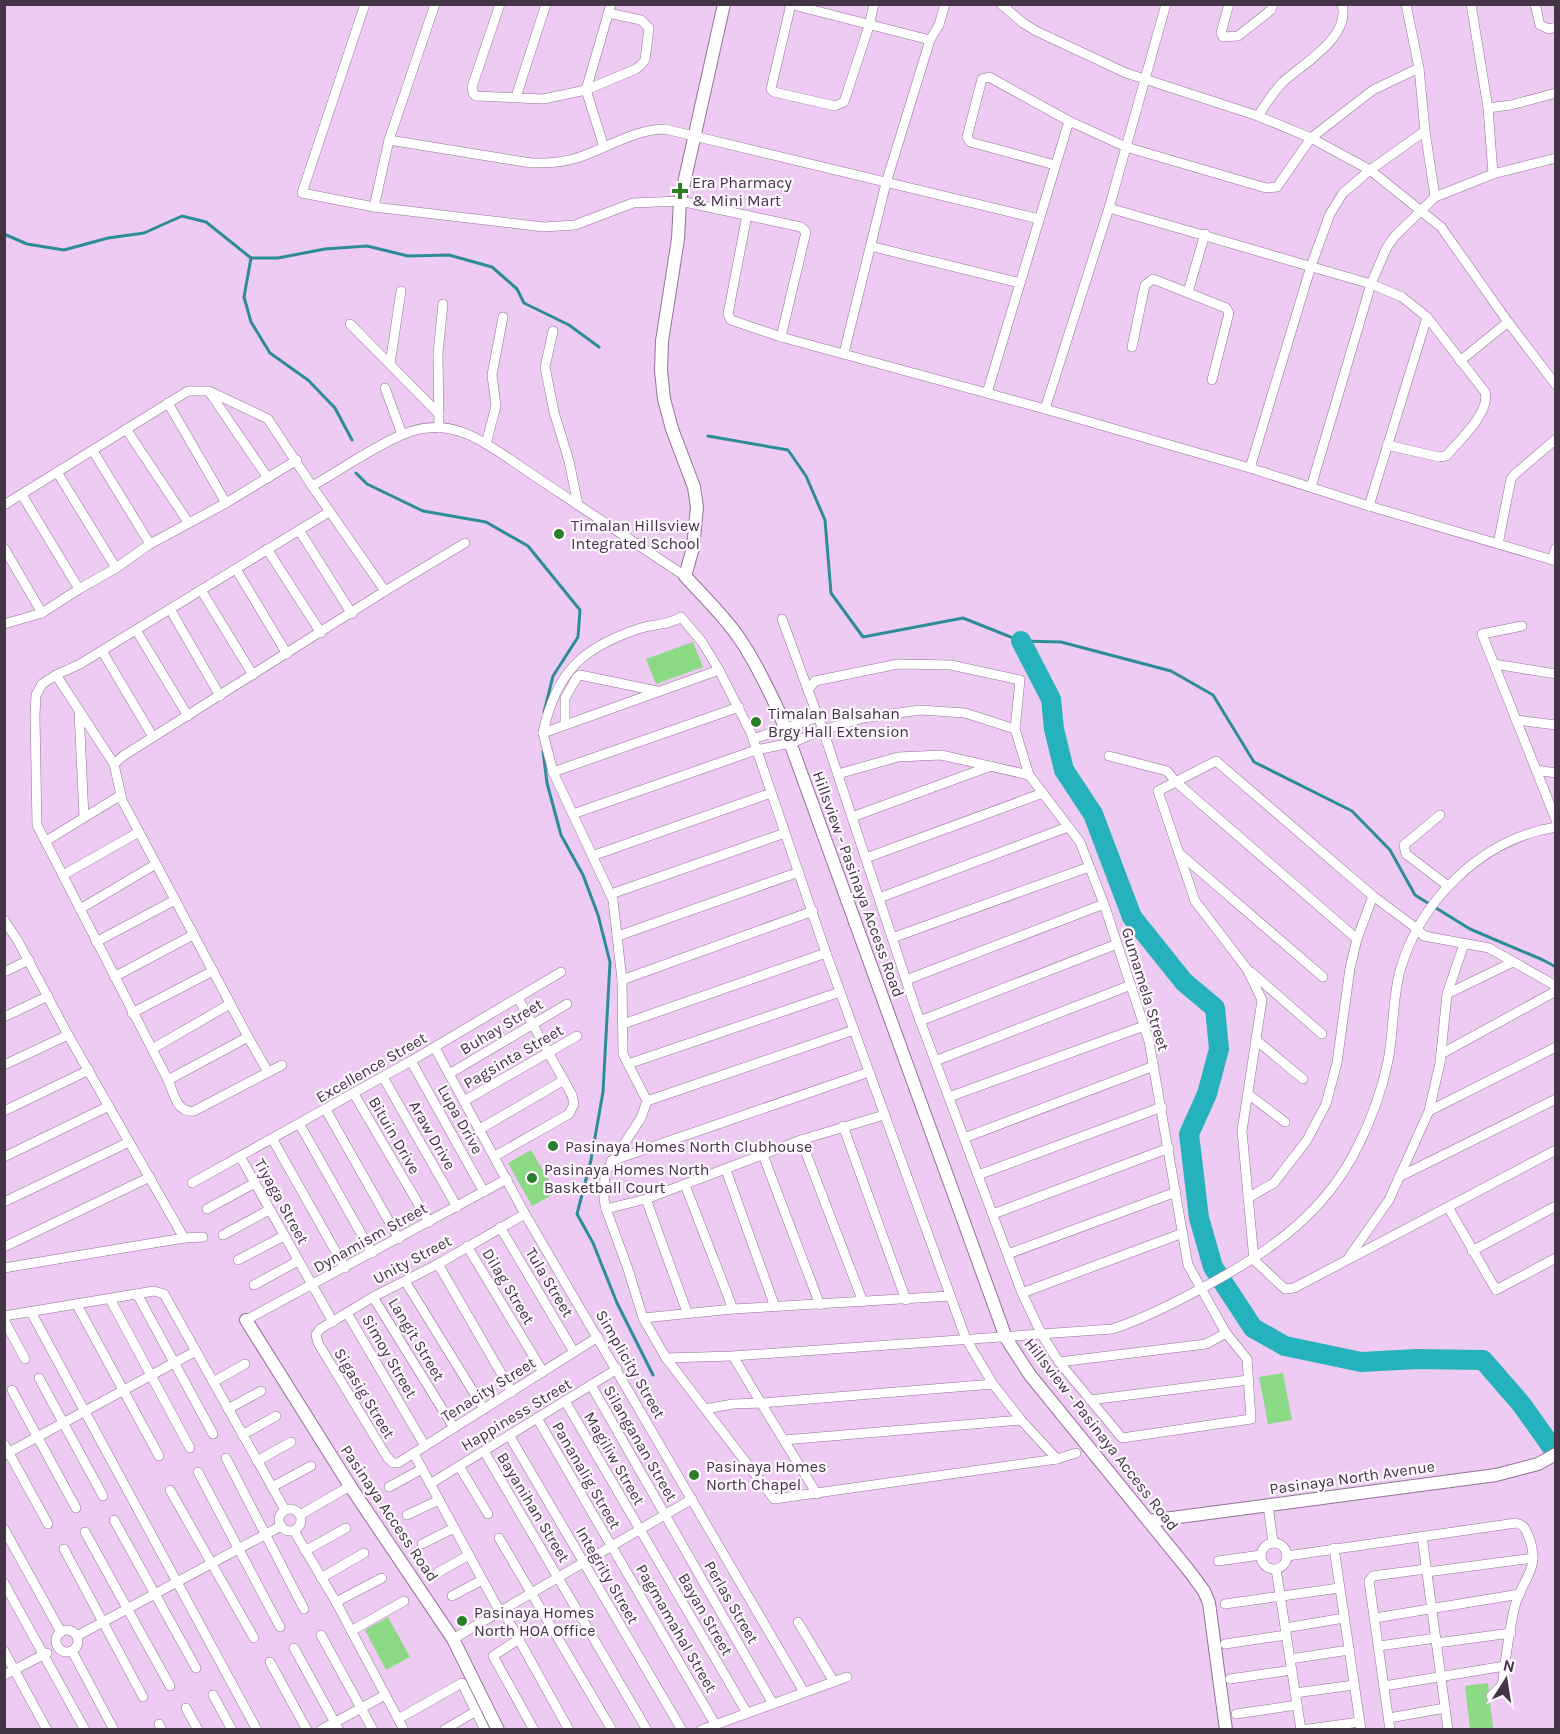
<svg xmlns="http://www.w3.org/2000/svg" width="1560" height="1734" font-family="Karla,sans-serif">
  <rect width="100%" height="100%" fill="#eecbf2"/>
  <g fill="#8cd986">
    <polygon points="693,642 703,667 656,684 646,659"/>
    <polygon points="531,1150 556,1193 532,1206 508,1163"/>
    <polygon points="1283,1373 1292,1420 1268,1424 1259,1377"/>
    <polygon points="388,1617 410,1657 386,1670 365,1630"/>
    <polygon points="1488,1683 1493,1729 1470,1729 1465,1686"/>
  </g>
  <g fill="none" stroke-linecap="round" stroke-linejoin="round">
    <g stroke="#2e8c98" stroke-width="3">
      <polyline points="4,234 27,244 64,250 108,238 144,233 182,216 206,222 251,258 278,258 325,249 367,246 408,256 449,255 492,267 517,289 524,303 569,325 599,347"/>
      <polyline points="251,258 244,297 251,322 270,353 308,380 335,408 352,440"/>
      <polyline points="708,436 788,450 806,476 825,520 831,593 863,637 963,618 1021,641 1061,642 1171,671 1213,695 1254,762 1352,811 1390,850 1415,895 1470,929 1543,960 1556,967"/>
      <polyline points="356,473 367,484 423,511 486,522 528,546 580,610 578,637 553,676 544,712"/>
      <polyline points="543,751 547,783 561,835 583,875 598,915 610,962 603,1092 591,1160 577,1214 593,1243 617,1303 653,1375"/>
    </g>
    <polyline stroke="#25b2bc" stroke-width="20" points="1021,641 1051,699 1054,729 1064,770 1093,814 1132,917 1184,982 1215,1008 1219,1049 1207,1094 1189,1134 1199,1218 1213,1267 1253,1328 1285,1346 1361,1362 1417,1359 1483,1360 1522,1405 1556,1453"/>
    <g stroke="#937397" stroke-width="10">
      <g id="minor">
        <polyline points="365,4 302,193 374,207 544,227 575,225 633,203 680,201 801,227 806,232 781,337"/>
        <polyline points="500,4 472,87 473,93 476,96 543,99 586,90 636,69 641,65 645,60 649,28 641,20 608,13"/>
        <polyline points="789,4 930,40"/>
        <polyline points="791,4 771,89 774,92 835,106 844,102 869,26 874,4"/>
        <polyline points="1001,4 1023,23 1036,31 1126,73 1258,116 1311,138 1370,170 1441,227 1508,322 1556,385"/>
        <polyline points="1229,4 1221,33 1223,37 1238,36 1271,10 1273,4"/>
        <polyline points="1406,4 1419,68 1425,131 1435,197"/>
        <polyline points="1471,4 1488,108 1493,174"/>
        <polyline points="1535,4 1540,25 1549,29 1556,27"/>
        <polyline points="516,97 546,4"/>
        <polyline points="1488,108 1511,105 1556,93"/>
        <path d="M1258 116C1266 104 1273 92 1283 82 1304 63 1351 37 1342 4"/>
        <path d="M389 140 531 163C547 163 561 163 577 158 605 149 635 129 665 129L1039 219"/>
        <polyline points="604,147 586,90 611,4"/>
        <polyline points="1055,165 970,142 967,137 982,79 989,77 1069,121 1126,147 1266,188 1277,187 1311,138 1373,90 1419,68"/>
        <polyline points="374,207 389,140 435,4"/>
        <path d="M1109 208 1371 284 1402 297 1427 317 1485 392C1491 412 1458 442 1446 456L1439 457 1387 445"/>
        <polyline points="747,215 728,314 731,320 781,337 1045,409 1250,468 1369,506 1556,561"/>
        <polyline points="870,246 1020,283"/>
        <polyline points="1188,292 1205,234"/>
        <polyline points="350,324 439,414"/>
        <polyline points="553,331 545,367 554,412 569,461 578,505 685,576"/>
        <polyline points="1132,347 1145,285 1153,279 1226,308 1229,313 1212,380"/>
        <polyline points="844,353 886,183 930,40 939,25 945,4"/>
        <polyline points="1460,361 1508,322"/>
        <polyline points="390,364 401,291"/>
        <polyline points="385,388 402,434"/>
        <polyline points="210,393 268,478"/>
        <polyline points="987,393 1069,121"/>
        <polyline points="168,403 226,503"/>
        <polyline points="1045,409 1109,208 1166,4"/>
        <polyline points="439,428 438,353 443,304"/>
        <polyline points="126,429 188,522"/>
        <polyline points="486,444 496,406 492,375 503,317"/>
        <polyline points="93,451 150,544"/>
        <polyline points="1250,468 1311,266 1330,214 1343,193 1370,170 1425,131"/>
        <polyline points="57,472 116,568"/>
        <polyline points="312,486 385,591 123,756 114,764 122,800 248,1037 168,1080 37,825 35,716 36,695 42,684 56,675 80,664 329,512"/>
        <polyline points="1311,487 1371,284 1386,249 1394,237 1435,197 1493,174 1556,158"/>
        <polyline points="22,495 79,589"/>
        <path d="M4 505 188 391H209L268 419 312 486C341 470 374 446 404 434 449 415 481 440 517 464 537 478 557 491 578 505"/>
        <polyline points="1369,506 1427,317"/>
        <polyline points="299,530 352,614"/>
        <polyline points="1498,544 1511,479 1515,474 1556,439"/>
        <polyline points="4,548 42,613"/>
        <polyline points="267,549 321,633"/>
        <polyline points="1552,560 1556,548"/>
        <polyline points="236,569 287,654"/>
        <polyline points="201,590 253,675"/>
        <polyline points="385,591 465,543"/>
        <polyline points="170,609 220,696"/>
        <polyline points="782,619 808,690"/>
        <polyline points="4,624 42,613 79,589 116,568 150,544 226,503 297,460"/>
        <polyline points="1522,626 1482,634 1556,820"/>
        <polyline points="136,630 188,716"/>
        <polyline points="102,651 153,737"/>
        <polygon points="898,664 951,665 1020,680 1015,729 1029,775 1080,842 1105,907 1149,1041 1188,1265 1226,1333 1247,1359 1251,1419 1122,1438 1059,1362 1042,1335 1022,1293 915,1007 823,730 808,690 815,681"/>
        <polyline points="1494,664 1556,674"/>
        <polyline points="56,675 114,764"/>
        <polyline points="79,711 84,817"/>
        <polyline points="1516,720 1556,725"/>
        <polyline points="565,724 565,698 577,677 580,675 657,691"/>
        <path d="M543 733C556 671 583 647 641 628 654 624 670 625 681 617L702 642 719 670 751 733 826 953 966 1339 993 1384 1021 1420 1057 1459"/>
        <polyline points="753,739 818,717"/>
        <polyline points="1109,756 1167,771 1176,782 1357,939"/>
        <polyline points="1536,770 1556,773"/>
        <polyline points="553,772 739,707"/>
        <polyline points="838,774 898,757 941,755 1029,775"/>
        <polyline points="573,814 756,750 791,743 823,730 863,718 920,710 965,713 1015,729"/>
        <polyline points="1440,815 1404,845 1406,854 1448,886"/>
        <polyline points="852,817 991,766"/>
        <polyline points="46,841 121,795"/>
        <polyline points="1179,853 1323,977"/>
        <polyline points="592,856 771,793"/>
        <polyline points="866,858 1043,793"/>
        <polyline points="63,875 139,832"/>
        <polyline points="611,894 785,833"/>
        <polyline points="879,898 1068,827"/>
        <polyline points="80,909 156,864"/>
        <polyline points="4,920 18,941 68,1035 184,1238"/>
        <polyline points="618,936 799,872"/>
        <polyline points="892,938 1089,867"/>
        <polyline points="96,942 175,900"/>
        <polyline points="4,972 29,960"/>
        <polyline points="1251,972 1322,1034"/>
        <polyline points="114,977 193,935"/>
        <polyline points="622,980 813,911"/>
        <polyline points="906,980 1104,904"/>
        <polyline points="1556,986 1489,948 1424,936 1416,928 1373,896 1216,761 1158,791 1195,901 1247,969 1262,1000 1242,1131 1254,1260 1285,1289 1294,1288 1556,1150"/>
        <polyline points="1447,994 1513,962"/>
        <polyline points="132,1013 213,971"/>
        <polyline points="4,1017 48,996"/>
        <polyline points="920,1021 1117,944"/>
        <polyline points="623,1024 826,953"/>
        <polyline points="248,1037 268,1072"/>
        <polyline points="1256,1040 1303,1079"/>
        <polyline points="435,1048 525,1214 804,1692"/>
        <polyline points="152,1049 230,1004"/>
        <polyline points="1441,1054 1556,991"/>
        <polyline points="411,1061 484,1192"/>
        <polyline points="935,1061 1131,985"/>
        <polyline points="628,1064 840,992"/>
        <polyline points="4,1065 68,1035"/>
        <polyline points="449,1074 567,1004"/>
        <polyline points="383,1077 457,1207"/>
        <path d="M168 1080C174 1093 176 1113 194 1111L282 1065"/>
        <polyline points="354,1094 429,1222"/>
        <polyline points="1248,1094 1285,1122"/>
        <polyline points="949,1097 1144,1026"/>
        <polyline points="464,1101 577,1036"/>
        <polyline points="647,1101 854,1030"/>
        <polyline points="326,1110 399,1239"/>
        <polyline points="4,1111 89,1070"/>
        <polyline points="1429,1111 1556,1047"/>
        <polyline points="884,1115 801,1140 646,1199 606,1209 628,1269 643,1318 666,1358 774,1499 1057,1459 1076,1453"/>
        <polyline points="300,1125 372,1253"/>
        <polyline points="843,1126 906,1300"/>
        <polyline points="480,1129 564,1080"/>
        <polyline points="964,1138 1154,1066"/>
        <polyline points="273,1140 345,1268"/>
        <polyline points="801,1140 863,1302"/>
        <polyline points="763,1155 820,1305"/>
        <polyline points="495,1156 569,1114 574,1104 572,1095 518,998"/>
        <polyline points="4,1157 109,1106"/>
        <polyline points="241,1158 333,1322"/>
        <polyline points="611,1161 869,1072"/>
        <polyline points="726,1170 775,1307"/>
        <polyline points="978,1175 1162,1107"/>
        <polyline points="1399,1177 1556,1099"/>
        <polyline points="192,1183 411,1061 561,972"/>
        <polyline points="685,1185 733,1309"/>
        <polyline points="1248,1198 1274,1183 1307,1140 1326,1104 1337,1063 1350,968 1357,939 1373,896"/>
        <polyline points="646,1199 687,1312"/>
        <polyline points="4,1202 129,1142"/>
        <polyline points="1448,1207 1496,1290 1556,1258"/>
        <polyline points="207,1209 255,1183"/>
        <polyline points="606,1209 604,1199 605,1173 641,1118 647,1101 623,1054 622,980 613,900 553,772 543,733 719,670"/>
        <polyline points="525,1214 438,1264 373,1297 320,1329 316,1335 318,1343 387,1457 393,1463 398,1463 598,1337"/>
        <polyline points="993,1214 1169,1148"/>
        <polyline points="500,1227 574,1352"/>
        <polyline points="223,1235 269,1210"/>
        <polyline points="467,1246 543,1372"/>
        <polyline points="4,1247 150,1177"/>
        <polyline points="1472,1251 1556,1206"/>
        <polyline points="1008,1254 1176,1192"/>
        <polyline points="1349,1257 1389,1200 1429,1111 1440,1063 1447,994 1464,944"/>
        <polyline points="238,1260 284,1236"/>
        <polyline points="438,1264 512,1392"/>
        <polyline points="4,1268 184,1238 203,1237"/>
        <polyline points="405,1281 484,1409"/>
        <polyline points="254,1285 298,1261"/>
        <polyline points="1022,1293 1183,1233"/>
        <polyline points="137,1294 213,1434"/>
        <polyline points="373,1297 454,1428"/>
        <polyline points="110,1299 190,1448"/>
        <polyline points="77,1305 159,1456"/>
        <polyline points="31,1312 257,1730"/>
        <polyline points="347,1313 425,1446"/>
        <polyline points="4,1316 154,1291 164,1294 285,1510"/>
        <polyline points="643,1318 733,1309 950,1296"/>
        <polyline points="4,1320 25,1359"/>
        <polyline points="246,1320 507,1179"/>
        <polyline points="733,1356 761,1403 993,1384"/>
        <path d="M666 1358 733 1356 1112 1329C1138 1321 1162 1309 1187 1296 1257 1260 1322 1220 1358 1146 1371 1120 1382 1090 1388 1061 1394 1031 1392 1000 1400 971 1420 900 1482 839 1556 827"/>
        <polyline points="1059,1362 1206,1344 1226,1333"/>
        <polyline points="39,1378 103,1496"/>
        <polyline points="213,1382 245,1364"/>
        <polyline points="591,1385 773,1704"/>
        <polyline points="12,1390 76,1508"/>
        <polyline points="1090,1400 1248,1380"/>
        <polyline points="565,1401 747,1713"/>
        <polyline points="228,1409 261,1391"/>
        <polyline points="705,1409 733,1404 761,1403 817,1494"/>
        <polyline points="537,1418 715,1724"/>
        <polyline points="242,1435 276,1416"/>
        <polyline points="509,1435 682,1730"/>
        <polyline points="784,1440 1021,1420"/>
        <polyline points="4,1444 48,1524"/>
        <polyline points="484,1451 647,1730"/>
        <polyline points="414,1454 500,1612"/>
        <polyline points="4,1455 196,1351"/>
        <polyline points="226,1458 304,1609"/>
        <polyline points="257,1461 291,1442"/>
        <polyline points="459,1466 488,1514"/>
        <polyline points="198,1472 280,1627"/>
        <polyline points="430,1484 617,1369"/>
        <polyline points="272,1487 311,1466"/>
        <polyline points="389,1487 422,1469"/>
        <polyline points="170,1490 254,1638"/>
        <polyline points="1268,1505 1273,1543"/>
        <circle cx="290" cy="1520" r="11"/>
        <polyline points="300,1515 350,1486"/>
        <polyline points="407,1515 439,1500"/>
        <polyline points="114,1520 196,1668"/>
        <polyline points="4,1529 61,1632"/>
        <polyline points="294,1531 336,1602 404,1730"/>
        <polyline points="85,1532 170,1686"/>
        <polyline points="1422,1536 1448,1730"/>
        <polyline points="499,1538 612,1730"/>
        <circle cx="1274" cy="1556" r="13"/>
        <polyline points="422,1544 454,1528"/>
        <polyline points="1334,1548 1361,1730"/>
        <polyline points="64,1549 143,1697"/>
        <polyline points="305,1551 346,1528"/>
        <path d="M1287 1556 1516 1523C1524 1525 1525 1528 1528 1535 1542 1570 1523 1576 1515 1606 1509 1629 1506 1656 1503 1680L1502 1685 1491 1696"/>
        <polyline points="1218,1561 1261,1555"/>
        <polyline points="1276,1569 1301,1730 1360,1722"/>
        <polyline points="1427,1572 1533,1558"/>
        <polyline points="437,1573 469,1555"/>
        <polyline points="321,1578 364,1553"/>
        <polyline points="4,1583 85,1730"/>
        <polyline points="452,1596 482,1580"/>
        <polyline points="336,1602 382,1578"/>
        <polyline points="1225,1604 1339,1588"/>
        <polyline points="503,1611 569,1730"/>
        <polyline points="1375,1618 1520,1594"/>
        <polyline points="798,1622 834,1682"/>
        <polyline points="1285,1628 1344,1618"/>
        <circle cx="67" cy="1641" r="11"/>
        <polyline points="351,1631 404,1601"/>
        <polyline points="321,1635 373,1730"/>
        <polyline points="77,1636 281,1526"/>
        <polyline points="453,1639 692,1499"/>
        <polyline points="519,1639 493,1656 534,1730"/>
        <polyline points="1437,1643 1511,1633"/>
        <polyline points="1225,1644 1286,1635"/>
        <polyline points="1379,1646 1436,1638"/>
        <polyline points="294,1648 339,1730"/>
        <polyline points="4,1651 47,1730"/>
        <polyline points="72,1651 114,1730"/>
        <polyline points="1290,1659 1349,1650"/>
        <polyline points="270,1662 307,1730"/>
        <polyline points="4,1675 47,1653"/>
        <polyline points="1230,1679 1292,1670"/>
        <polyline points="1384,1686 1505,1666"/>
        <polyline points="1295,1693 1354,1685"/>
        <polyline points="213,1695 232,1730"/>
        <polyline points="186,1708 198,1730"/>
        <polyline points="1236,1714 1297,1705"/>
        <polyline points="1389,1718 1445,1708"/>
        <polyline points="398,1719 462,1683 485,1730"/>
        <polyline points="159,1724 162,1730"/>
        <polyline points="321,1730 385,1695"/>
        <polyline points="444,1730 476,1711"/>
        <polyline points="701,1730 847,1677"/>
        <polyline points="1390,1730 1369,1581 1373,1576 1426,1569"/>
      </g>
    </g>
    <g stroke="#937397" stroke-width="14">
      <g id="tertiary">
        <path d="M724 4 680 201 678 239 662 341 661 371 664 399 672 429 694 487 697 507 693 548 685 576C703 596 722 614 737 635 754 659 767 686 779 712L1006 1338 1030 1375 1190 1572 1204 1591 1209 1603 1226 1730"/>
        <polyline points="246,1320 350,1486 453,1639 498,1730"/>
        <polyline points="1149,1521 1496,1475 1538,1464 1556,1454"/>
      </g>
    </g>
    <use href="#minor" stroke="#fff" stroke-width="9"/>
    <use href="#tertiary" stroke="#fff" stroke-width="12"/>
  </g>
  <g fill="#2b7d29" stroke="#fef7ff" stroke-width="2">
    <path d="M677 182h6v6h6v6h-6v6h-6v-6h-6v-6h6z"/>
    <circle cx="559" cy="534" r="6"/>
    <circle cx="756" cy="722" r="6"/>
    <circle cx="553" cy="1146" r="6"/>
    <circle cx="532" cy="1178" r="6"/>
    <circle cx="694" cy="1475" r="6"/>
    <circle cx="462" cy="1621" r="6"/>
  </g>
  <g text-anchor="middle" stroke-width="4.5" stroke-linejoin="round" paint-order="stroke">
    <g font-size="16" fill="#423444" stroke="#fef7ff" text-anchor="start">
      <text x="692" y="188">Era Pharmacy<tspan x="692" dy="18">&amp; Mini Mart</tspan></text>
      <text x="571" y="531">Timalan Hillsview<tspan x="571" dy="18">Integrated School</tspan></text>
      <text x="768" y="719">Timalan Balsahan<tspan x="768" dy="18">Brgy Hall Extension</tspan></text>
      <text x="565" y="1152">Pasinaya Homes North Clubhouse</text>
      <text x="544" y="1175">Pasinaya Homes North<tspan x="544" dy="18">Basketball Court</tspan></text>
      <text x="706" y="1472">Pasinaya Homes<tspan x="706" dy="18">North Chapel</tspan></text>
      <text x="474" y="1618">Pasinaya Homes<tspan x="474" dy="18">North HOA Office</tspan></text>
    </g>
    <g font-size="16" fill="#423444" stroke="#fef7ff">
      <text transform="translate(859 884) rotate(70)" y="6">Hillsview - Pasinaya Access Road</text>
      <text transform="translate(1146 989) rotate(73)" y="6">Gumamela Street</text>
      <text transform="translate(501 1026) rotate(-31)" y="6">Buhay Street</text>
      <text transform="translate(513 1056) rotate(-30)" y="6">Pagsinta Street</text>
      <text transform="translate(371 1067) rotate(-30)" y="6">Excellence Street</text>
      <text transform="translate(461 1119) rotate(61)" y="6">Lupa Drive</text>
      <text transform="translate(395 1135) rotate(60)" y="6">Bituin Drive</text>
      <text transform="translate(433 1135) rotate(60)" y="6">Araw Drive</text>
      <text transform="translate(282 1201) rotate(61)" y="6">Tiyaga Street</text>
      <text transform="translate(370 1237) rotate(-29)" y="6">Dynamism Street</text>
      <text transform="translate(412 1259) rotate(-28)" y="6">Unity Street</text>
      <text transform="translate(550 1282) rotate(59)" y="6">Tula Street</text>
      <text transform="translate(509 1286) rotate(59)" y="6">Dilag Street</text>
      <text transform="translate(417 1339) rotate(59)" y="6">Langit Street</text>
      <text transform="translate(390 1356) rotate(60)" y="6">Simoy Street</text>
      <text transform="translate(631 1364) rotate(60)" y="6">Simplicity Street</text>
      <text transform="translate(488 1389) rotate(-32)" y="6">Tenacity Street</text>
      <text transform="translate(365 1393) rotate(59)" y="6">Sigasig Street</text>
      <text transform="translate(516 1414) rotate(-31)" y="6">Happiness Street</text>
      <text transform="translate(1102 1434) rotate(52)" y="6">Hillsview - Pasinaya Access Road</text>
      <text transform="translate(641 1443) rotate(60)" y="6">Silanganan Street</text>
      <text transform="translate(615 1458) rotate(60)" y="6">Magiliw Street</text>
      <text transform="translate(587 1475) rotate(60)" y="6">Pananalig Street</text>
      <text transform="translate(1352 1477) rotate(-8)" y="6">Pasinaya North Avenue</text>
      <text transform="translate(534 1507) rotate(59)" y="6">Bayanihan Street</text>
      <text transform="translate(390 1513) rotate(56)" y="6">Pasinaya Access Road</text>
      <text transform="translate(608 1575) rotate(60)" y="6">Integrity Street</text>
      <text transform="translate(732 1602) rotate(60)" y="6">Perlas Street</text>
      <text transform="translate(706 1614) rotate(60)" y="6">Bayan Street</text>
      <text transform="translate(677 1628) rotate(60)" y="6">Pagmamahal Street</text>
    </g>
  </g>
  <rect width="1560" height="1734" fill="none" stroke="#423444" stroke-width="12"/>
  <g transform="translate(1506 1680) rotate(12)" stroke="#fef7ff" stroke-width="4.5" paint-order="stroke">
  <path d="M0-4.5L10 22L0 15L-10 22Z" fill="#423444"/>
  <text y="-9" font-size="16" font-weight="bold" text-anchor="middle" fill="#423444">N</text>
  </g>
</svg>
